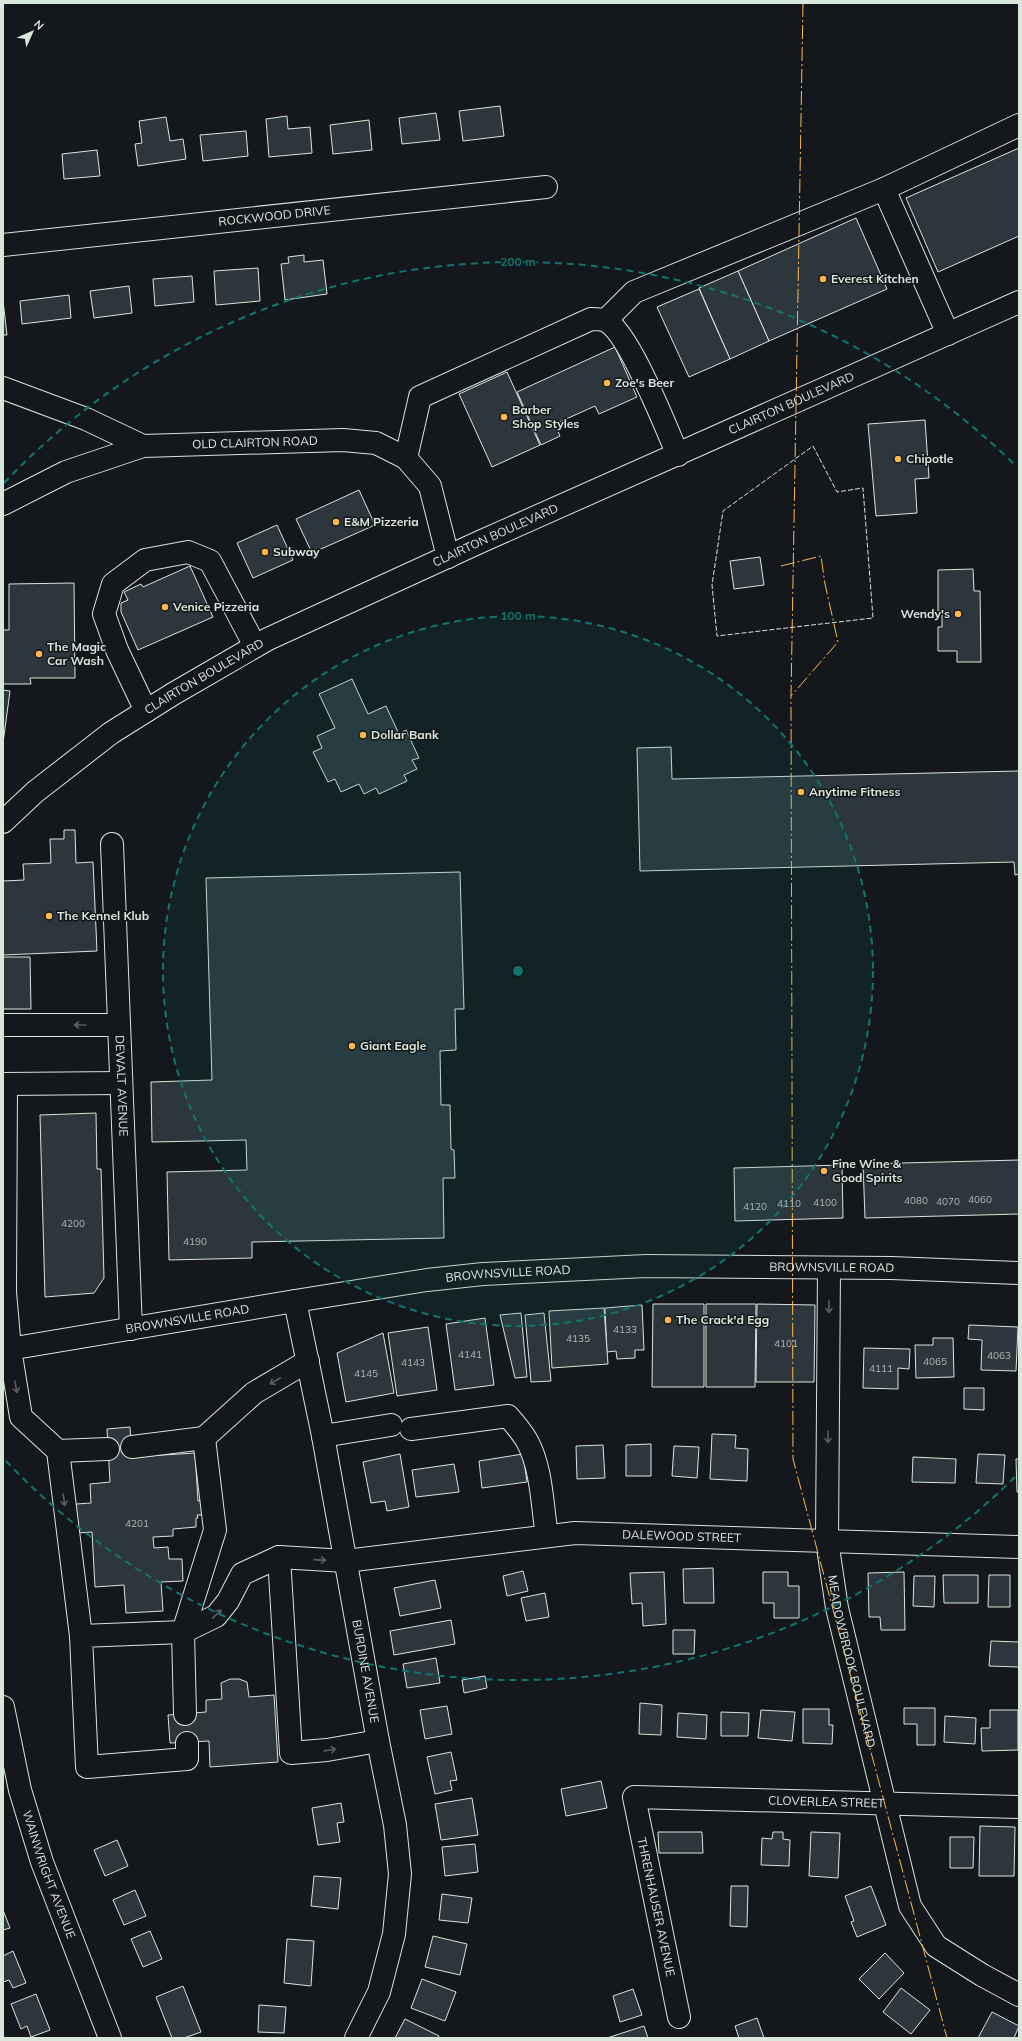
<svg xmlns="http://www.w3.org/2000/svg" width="1022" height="2041" font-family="Mulish,sans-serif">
  <rect width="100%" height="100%" fill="#14181c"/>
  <g fill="#2c363c" stroke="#d8e6dc">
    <polygon points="500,106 504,136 463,141 459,111"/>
    <polygon points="436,113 440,140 402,144 399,118"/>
    <polygon points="287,116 288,129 310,127 312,153 269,157 266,119"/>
    <polygon points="166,117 170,141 183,139 186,159 138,166 135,144 142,143 139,121"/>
    <polygon points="369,120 372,150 333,154 330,125"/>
    <polygon points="246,131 248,156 203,161 200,135"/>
    <polygon points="1019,148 1019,236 938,272 906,198"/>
    <polygon points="97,150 100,176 64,179 62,154"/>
    <polygon points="856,218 887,289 769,341 738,271"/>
    <polygon points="304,255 304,262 323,260 327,294 285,300 281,264 289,263 288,257"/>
    <polygon points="258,268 260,301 216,305 214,271"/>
    <polygon points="738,271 769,341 730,359 699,288"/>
    <polygon points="192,276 194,302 155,306 153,279"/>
    <polygon points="129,286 132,313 94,318 90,291"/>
    <polygon points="699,289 730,359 689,377 657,307"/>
    <polygon points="69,295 71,318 22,324 20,301"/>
    <polygon points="3,301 7,335 3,335"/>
    <polygon points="615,347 637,397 599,414 595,406 555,424 560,436 541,445 517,392"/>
    <polygon points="507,372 540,445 492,467 459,394"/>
    <polygon points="925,420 929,478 915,479 917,513 876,516 868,424"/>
    <polygon points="359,490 375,525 312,553 296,519"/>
    <polygon points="277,525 293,560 253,578 237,543"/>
    <polygon points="760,557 764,585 734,589 730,561"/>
    <polygon points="190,566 213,617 138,650 121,612 121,603 128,600 124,592 141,584 143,587"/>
    <polygon points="973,569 974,591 980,591 981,662 957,662 957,651 938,651 938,627 942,627 942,611 938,611 938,570"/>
    <polygon points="74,583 75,678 30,678 31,684 3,684 3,630 9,630 9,584"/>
    <polygon points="352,679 368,714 386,706 399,734 406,730 419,758 412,760 417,769 404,775 407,781 379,794 376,788 364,794 359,784 341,792 335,779 328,782 313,752 322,748 317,736 335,728 319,694"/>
    <polygon points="3,690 10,691 3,743"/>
    <polygon points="671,747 672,779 1019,771 1019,874 1015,875 1014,862 640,871 637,748"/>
    <polygon points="64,830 75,830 76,863 93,862 97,951 3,955 3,881 24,880 23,864 51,863 50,839 64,839"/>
    <polygon points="460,872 464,1009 455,1009 456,1050 440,1051 441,1105 450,1105 451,1149 454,1150 455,1178 443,1178 444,1238 252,1242 252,1258 169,1260 167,1172 247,1170 246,1140 152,1142 151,1082 212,1080 206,878"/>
    <polygon points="3,957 30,957 31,1009 3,1009"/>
    <polygon points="96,1113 97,1169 101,1169 104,1278 94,1293 45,1297 40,1115"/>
    <polygon points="1019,1160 1019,1214 865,1218 863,1164"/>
    <polygon points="842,1165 843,1218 735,1221 734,1168"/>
    <polygon points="653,1304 704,1304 704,1387 652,1387"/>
    <polygon points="706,1304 756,1304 755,1387 706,1387"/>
    <polygon points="757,1304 815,1305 814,1382 756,1382"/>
    <polygon points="642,1305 644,1350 635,1350 635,1358 617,1359 616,1351 607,1352 605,1308"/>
    <polygon points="604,1308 608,1364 552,1368 549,1311"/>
    <polygon points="521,1313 527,1377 515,1378 500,1315"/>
    <polygon points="544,1313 551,1381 531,1382 525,1315"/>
    <polygon points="485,1318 494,1385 455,1390 446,1324"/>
    <polygon points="969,1325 1018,1327 1016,1371 981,1370 982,1340 968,1339"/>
    <polygon points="428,1327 437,1390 397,1396 388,1333"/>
    <polygon points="383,1333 394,1393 346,1402 337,1353"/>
    <polygon points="933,1338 953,1338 954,1377 916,1378 915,1345 933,1345"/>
    <polygon points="864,1348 910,1349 909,1369 898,1368 898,1389 863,1388"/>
    <polygon points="964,1388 984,1388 984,1410 964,1409"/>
    <polygon points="130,1427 132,1457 195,1453 198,1501 206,1500 202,1515 197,1515 198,1518 196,1518 196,1527 173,1529 173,1536 153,1537 154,1548 168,1547 169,1559 182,1559 183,1581 161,1582 163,1611 126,1613 124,1585 95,1587 92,1532 78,1533 76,1504 91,1503 90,1484 110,1482 107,1429"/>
    <polygon points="712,1434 736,1435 735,1448 748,1449 747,1481 710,1479"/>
    <polygon points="651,1444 651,1476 626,1476 626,1445"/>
    <polygon points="603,1445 605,1478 577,1479 576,1446"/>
    <polygon points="674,1446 699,1447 697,1478 672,1476"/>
    <polygon points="400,1454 409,1507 387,1511 385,1501 371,1503 363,1462"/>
    <polygon points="523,1454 527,1482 482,1488 479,1461"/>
    <polygon points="978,1454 1005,1455 1003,1484 976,1483"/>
    <polygon points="913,1457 956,1459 955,1483 912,1482"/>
    <polygon points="1016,1459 1019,1459 1019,1492 1017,1492"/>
    <polygon points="454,1464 459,1492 416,1497 412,1470"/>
    <polygon points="713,1568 714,1603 684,1603 683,1569"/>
    <polygon points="523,1571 528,1591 507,1596 503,1576"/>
    <polygon points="664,1572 666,1624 643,1626 642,1603 632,1604 630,1573"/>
    <polygon points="763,1572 788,1572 788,1586 799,1586 799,1618 774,1618 774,1603 763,1603"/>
    <polygon points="904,1572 905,1630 881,1630 880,1617 869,1617 868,1573"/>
    <polygon points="943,1575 978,1575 978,1603 944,1603"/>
    <polygon points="989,1575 1010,1575 1010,1607 988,1607"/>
    <polygon points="914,1576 935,1576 934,1607 913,1606"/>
    <polygon points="435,1580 441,1608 400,1616 394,1588"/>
    <polygon points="545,1593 549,1617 526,1621 521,1598"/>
    <polygon points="451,1620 455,1644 394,1655 390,1631"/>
    <polygon points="673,1630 695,1630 694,1654 673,1654"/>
    <polygon points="991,1641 1019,1642 1019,1667 989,1666"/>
    <polygon points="436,1658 440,1683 407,1688 403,1664"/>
    <polygon points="485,1676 487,1688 464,1693 462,1680"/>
    <polygon points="230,1679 239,1679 247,1682 249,1697 274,1695 278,1762 210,1767 209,1741 170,1743 168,1715 206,1712 206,1700 222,1699 221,1683"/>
    <polygon points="640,1703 662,1705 661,1735 639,1734"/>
    <polygon points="447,1706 452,1734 425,1739 420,1710"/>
    <polygon points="904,1708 935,1708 935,1745 917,1745 917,1724 904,1724"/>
    <polygon points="803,1709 829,1709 829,1725 833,1725 832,1744 803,1743"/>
    <polygon points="761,1710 795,1712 792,1741 758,1738"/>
    <polygon points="990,1710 1018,1710 1018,1750 982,1751 981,1728 990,1728"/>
    <polygon points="721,1712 749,1713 748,1736 721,1736"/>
    <polygon points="678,1713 707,1715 706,1739 677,1737"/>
    <polygon points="945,1716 976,1718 975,1744 944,1742"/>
    <polygon points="451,1752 457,1780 450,1781 452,1790 435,1794 427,1757"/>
    <polygon points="601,1781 607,1808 566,1816 561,1789"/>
    <polygon points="472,1798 478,1835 441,1840 435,1804"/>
    <polygon points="341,1803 344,1822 337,1823 340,1842 318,1845 312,1808"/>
    <polygon points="980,1826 1015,1827 1014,1876 979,1876"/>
    <polygon points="658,1832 702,1832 703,1853 659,1853"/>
    <polygon points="773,1832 783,1832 783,1839 790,1840 789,1866 761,1865 762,1838 772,1839"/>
    <polygon points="811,1832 840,1833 838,1878 809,1876"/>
    <polygon points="950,1837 974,1837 973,1868 950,1868"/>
    <polygon points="117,1840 128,1866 105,1876 94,1850"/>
    <polygon points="475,1844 478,1872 445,1876 442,1847"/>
    <polygon points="314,1876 341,1878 338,1909 311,1906"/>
    <polygon points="731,1886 748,1886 747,1927 730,1926"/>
    <polygon points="871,1886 886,1925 857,1937 851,1922 854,1921 845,1896"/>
    <polygon points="135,1890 146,1916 124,1925 113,1900"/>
    <polygon points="442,1894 472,1898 468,1923 439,1920"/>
    <polygon points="3,1910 10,1928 3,1930"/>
    <polygon points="150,1931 162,1959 143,1967 131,1939"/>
    <polygon points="433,1936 467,1944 460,1975 425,1967"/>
    <polygon points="287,1939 314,1941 311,1986 284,1983"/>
    <polygon points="13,1951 26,1983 13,1988 9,1980 3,1982 3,1956"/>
    <polygon points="885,1953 904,1973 879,1999 859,1979"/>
    <polygon points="422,1979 456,1992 445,2021 411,2008"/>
    <polygon points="183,1986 201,2032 184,2038 172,2038 156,1997"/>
    <polygon points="901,1988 930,2010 911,2034 883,2012"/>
    <polygon points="633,1989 642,2015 620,2022 613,1996"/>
    <polygon points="36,1994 50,2030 31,2037 27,2026 21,2029 11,2004"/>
    <polygon points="259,2005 286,2007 284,2033 258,2032"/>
    <polygon points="992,2012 1019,2026 1014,2038 978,2038"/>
    <polygon points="757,2018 764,2038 739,2038 735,2026"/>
    <polygon points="405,2019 439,2036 438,2038 395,2038"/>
    <polygon points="644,2026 648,2038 607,2038"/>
  </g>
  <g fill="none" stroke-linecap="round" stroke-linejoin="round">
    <polyline stroke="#313739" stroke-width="22" stroke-dasharray="22 11" stroke-linecap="butt" points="185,1714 187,1743"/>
    <g stroke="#d8e6dc" stroke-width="24">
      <g id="minor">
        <polyline points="884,189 948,334"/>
        <path id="s1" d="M3 245 546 187"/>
        <polyline points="606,320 634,292 884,189 1019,125"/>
        <polyline points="3,388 86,419 143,446"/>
        <path d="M406 458 420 397 591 319C595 319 602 319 606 321 629 332 666 428 678 455"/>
        <path id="s2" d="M3 504 66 472 143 446 343 440 376 443 406 458 430 486 448 557"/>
        <polyline points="146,711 117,650 104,614 113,584 145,560 188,552 210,561 255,646"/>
        <path id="s3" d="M112 844 131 1329"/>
        <polyline points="3,1025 119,1025"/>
        <polyline points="3,1084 121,1083"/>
        <polyline points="6,1084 5,1292 10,1349 21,1417 58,1451 81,1636"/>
        <path id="s4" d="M829 1268 827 1541 837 1608 910 1906 936 1946 982 1975 1019 1995"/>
        <path id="s5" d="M295 1301 323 1436 378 1741 395 1825 400 1874 394 1934 379 1992 356 2038"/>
        <path d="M411 1429 508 1416C515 1424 522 1432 527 1441 542 1468 542 1505 547 1536"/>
        <polyline points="323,1436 391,1425"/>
        <polyline points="204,1438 254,1393 308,1361"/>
        <polyline points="132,1447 204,1438 215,1530 183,1632 185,1714"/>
        <polyline points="58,1451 108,1449"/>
        <polyline points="279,1557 291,1753 327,1750 378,1741"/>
        <path id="s6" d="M3 1707 20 1790 42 1862 110 2038"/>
        <path id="s7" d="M187 1743V1759L87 1767 81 1636 183 1632 216 1616 228 1601 242 1574 279 1557 346 1561 575 1533 1019 1547"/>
        <path id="s8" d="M679 2017 634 1797 1019 1807"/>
      </g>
    </g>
    <g stroke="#d8e6dc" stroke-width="24">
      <g id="major">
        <path id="s9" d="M3 1350 295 1301 427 1280 483 1274 646 1266 891 1268 1019 1273"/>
      </g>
    </g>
    <g stroke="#d8e6dc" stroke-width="24">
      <g id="highway">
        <path id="s10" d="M3 822 35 792 111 733 173 694 268 639 482 541 1019 302"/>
      </g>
    </g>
    <use href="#minor" stroke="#14181c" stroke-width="22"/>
    <use href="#major" stroke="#14181c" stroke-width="22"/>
    <use href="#highway" stroke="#14181c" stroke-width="22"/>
    <polygon stroke="#d8e6dc" stroke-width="1" stroke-dasharray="5 2" stroke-linecap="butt" points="813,446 837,492 863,488 873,618 717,636 712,585 723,511"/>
    <g stroke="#ffb74d" stroke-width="1" stroke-dasharray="14 3 2 3" stroke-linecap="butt">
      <polyline points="803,3 791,696 793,1459 947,2038"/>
      <polyline points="781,566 821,556 825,584 838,642 791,696"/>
    </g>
  </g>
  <defs><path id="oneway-shaft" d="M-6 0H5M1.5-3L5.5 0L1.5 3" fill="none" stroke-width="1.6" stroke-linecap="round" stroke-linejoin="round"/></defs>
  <g stroke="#59605f">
    <use href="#oneway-shaft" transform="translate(80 1025) rotate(180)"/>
    <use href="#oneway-shaft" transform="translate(829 1307) rotate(90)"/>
    <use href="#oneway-shaft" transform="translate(275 1381) rotate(150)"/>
    <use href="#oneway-shaft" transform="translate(16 1387) rotate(80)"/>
    <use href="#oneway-shaft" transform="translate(828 1437) rotate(90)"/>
    <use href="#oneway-shaft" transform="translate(64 1500) rotate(83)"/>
    <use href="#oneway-shaft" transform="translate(320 1560) rotate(4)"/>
    <use href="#oneway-shaft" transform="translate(217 1614) rotate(-43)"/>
    <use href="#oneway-shaft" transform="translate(330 1750) rotate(-8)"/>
  </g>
  <circle cx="518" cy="971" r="355" fill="#0f766e" fill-opacity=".12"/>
  <g fill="none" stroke="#0f766e" stroke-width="2" stroke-dasharray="7 5">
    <circle cx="518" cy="971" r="355"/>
    <path d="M1015 1477A709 709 0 0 1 4 1459M4 483A709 709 0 0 1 1015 465"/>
  </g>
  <g fill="#ffb74d" stroke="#14181c" stroke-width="1.5">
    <circle cx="823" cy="279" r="4"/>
    <circle cx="607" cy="383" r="4"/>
    <circle cx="504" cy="417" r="4"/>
    <circle cx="898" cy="459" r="4"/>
    <circle cx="336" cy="522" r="4"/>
    <circle cx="265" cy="552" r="4"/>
    <circle cx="165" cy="607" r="4"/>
    <circle cx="958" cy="614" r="4"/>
    <circle cx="39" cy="654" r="4"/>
    <circle cx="363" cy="735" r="4"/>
    <circle cx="801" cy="792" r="4"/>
    <circle cx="49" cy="916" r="4"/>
    <circle cx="352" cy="1046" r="4"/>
    <circle cx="824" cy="1171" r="4"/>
    <circle cx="668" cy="1320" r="4"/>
  </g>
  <g text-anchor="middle" stroke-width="3" stroke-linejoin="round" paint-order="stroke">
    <g font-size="10" fill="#adbab4">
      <text x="980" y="1203">4060</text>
      <text x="916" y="1204">4080</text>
      <text x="948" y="1205">4070</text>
      <text x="825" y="1206">4100</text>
      <text x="789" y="1207">4110</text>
      <text x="755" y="1210">4120</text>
      <text x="73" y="1227">4200</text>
      <text x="195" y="1245">4190</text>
      <text x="625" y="1333">4133</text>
      <text x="578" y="1342">4135</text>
      <text x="786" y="1347">4101</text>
      <text x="470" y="1358">4141</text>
      <text x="999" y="1359">4063</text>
      <text x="935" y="1365">4065</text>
      <text x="413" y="1366">4143</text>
      <text x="881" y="1372">4111</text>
      <text x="366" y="1377">4145</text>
      <text x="137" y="1527">4201</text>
    </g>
    <g font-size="12" fill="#d8e6dc" stroke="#14181c">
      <text dy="4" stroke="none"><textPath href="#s1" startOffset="273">ROCKWOOD DRIVE</textPath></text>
      <text dy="4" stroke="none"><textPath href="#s10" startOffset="897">CLAIRTON BOULEVARD</textPath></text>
      <text dy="4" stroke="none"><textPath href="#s2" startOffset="264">OLD CLAIRTON ROAD</textPath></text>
      <text dy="4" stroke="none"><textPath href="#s10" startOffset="573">CLAIRTON BOULEVARD</textPath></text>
      <text dy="4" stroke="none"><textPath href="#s10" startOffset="249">CLAIRTON BOULEVARD</textPath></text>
      <text dy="4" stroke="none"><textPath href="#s3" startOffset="242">DEWALT AVENUE</textPath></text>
      <text dy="4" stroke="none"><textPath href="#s9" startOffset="835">BROWNSVILLE ROAD</textPath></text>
      <text dy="4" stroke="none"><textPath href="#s9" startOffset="511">BROWNSVILLE ROAD</textPath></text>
      <text dy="4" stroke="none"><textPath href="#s9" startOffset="187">BROWNSVILLE ROAD</textPath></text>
      <text dy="4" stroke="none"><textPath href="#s7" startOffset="881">DALEWOOD STREET</textPath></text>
      <text dy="4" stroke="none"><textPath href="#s4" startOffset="396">MEADOWBROOK BOULEVARD</textPath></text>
      <text dy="4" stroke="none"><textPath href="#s5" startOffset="377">BURDINE AVENUE</textPath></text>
      <text dy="4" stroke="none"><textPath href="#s8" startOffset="417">CLOVERLEA STREET</textPath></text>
      <text dy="4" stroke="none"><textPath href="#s6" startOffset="174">WAINWRIGHT AVENUE</textPath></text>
      <text transform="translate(656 1907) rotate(78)" y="4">THRENHAUSER AVENUE</text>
    </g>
    <g font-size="12" font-weight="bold" fill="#d8e6dc" stroke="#14181c" text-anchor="start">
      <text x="831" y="283">Everest Kitchen</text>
      <text x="615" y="387">Zoe's Beer</text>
      <text x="512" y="414">Barber<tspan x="512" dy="14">Shop Styles</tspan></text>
      <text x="906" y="463">Chipotle</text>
      <text x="344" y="526">E&amp;M Pizzeria</text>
      <text x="273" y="556">Subway</text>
      <text x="173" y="611">Venice Pizzeria</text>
      <text x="950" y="618" text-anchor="end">Wendy's</text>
      <text x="47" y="651">The Magic<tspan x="47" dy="14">Car Wash</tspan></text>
      <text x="371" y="739">Dollar Bank</text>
      <text x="809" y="796">Anytime Fitness</text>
      <text x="57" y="920">The Kennel Klub</text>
      <text x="360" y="1050">Giant Eagle</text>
      <text x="832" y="1168">Fine Wine &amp;<tspan x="832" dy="14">Good Spirits</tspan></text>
      <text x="676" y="1324">The Crack'd Egg</text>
    </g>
  </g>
  <circle cx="518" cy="971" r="6" fill="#0f766e" stroke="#14181c" stroke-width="2"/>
  <g font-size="12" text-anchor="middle" font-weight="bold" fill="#0f766e" stroke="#14181c" stroke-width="3" stroke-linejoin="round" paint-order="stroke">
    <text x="518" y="266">200 m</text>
    <text x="518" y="620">100 m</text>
  </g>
  <rect width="1022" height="2041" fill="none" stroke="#d8e6dc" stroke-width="8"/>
  <g transform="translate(32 32) rotate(45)" stroke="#14181c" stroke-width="3" paint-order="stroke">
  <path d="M0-3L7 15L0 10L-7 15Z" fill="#d8e6dc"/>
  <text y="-6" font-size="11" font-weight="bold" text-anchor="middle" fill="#d8e6dc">N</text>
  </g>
</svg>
